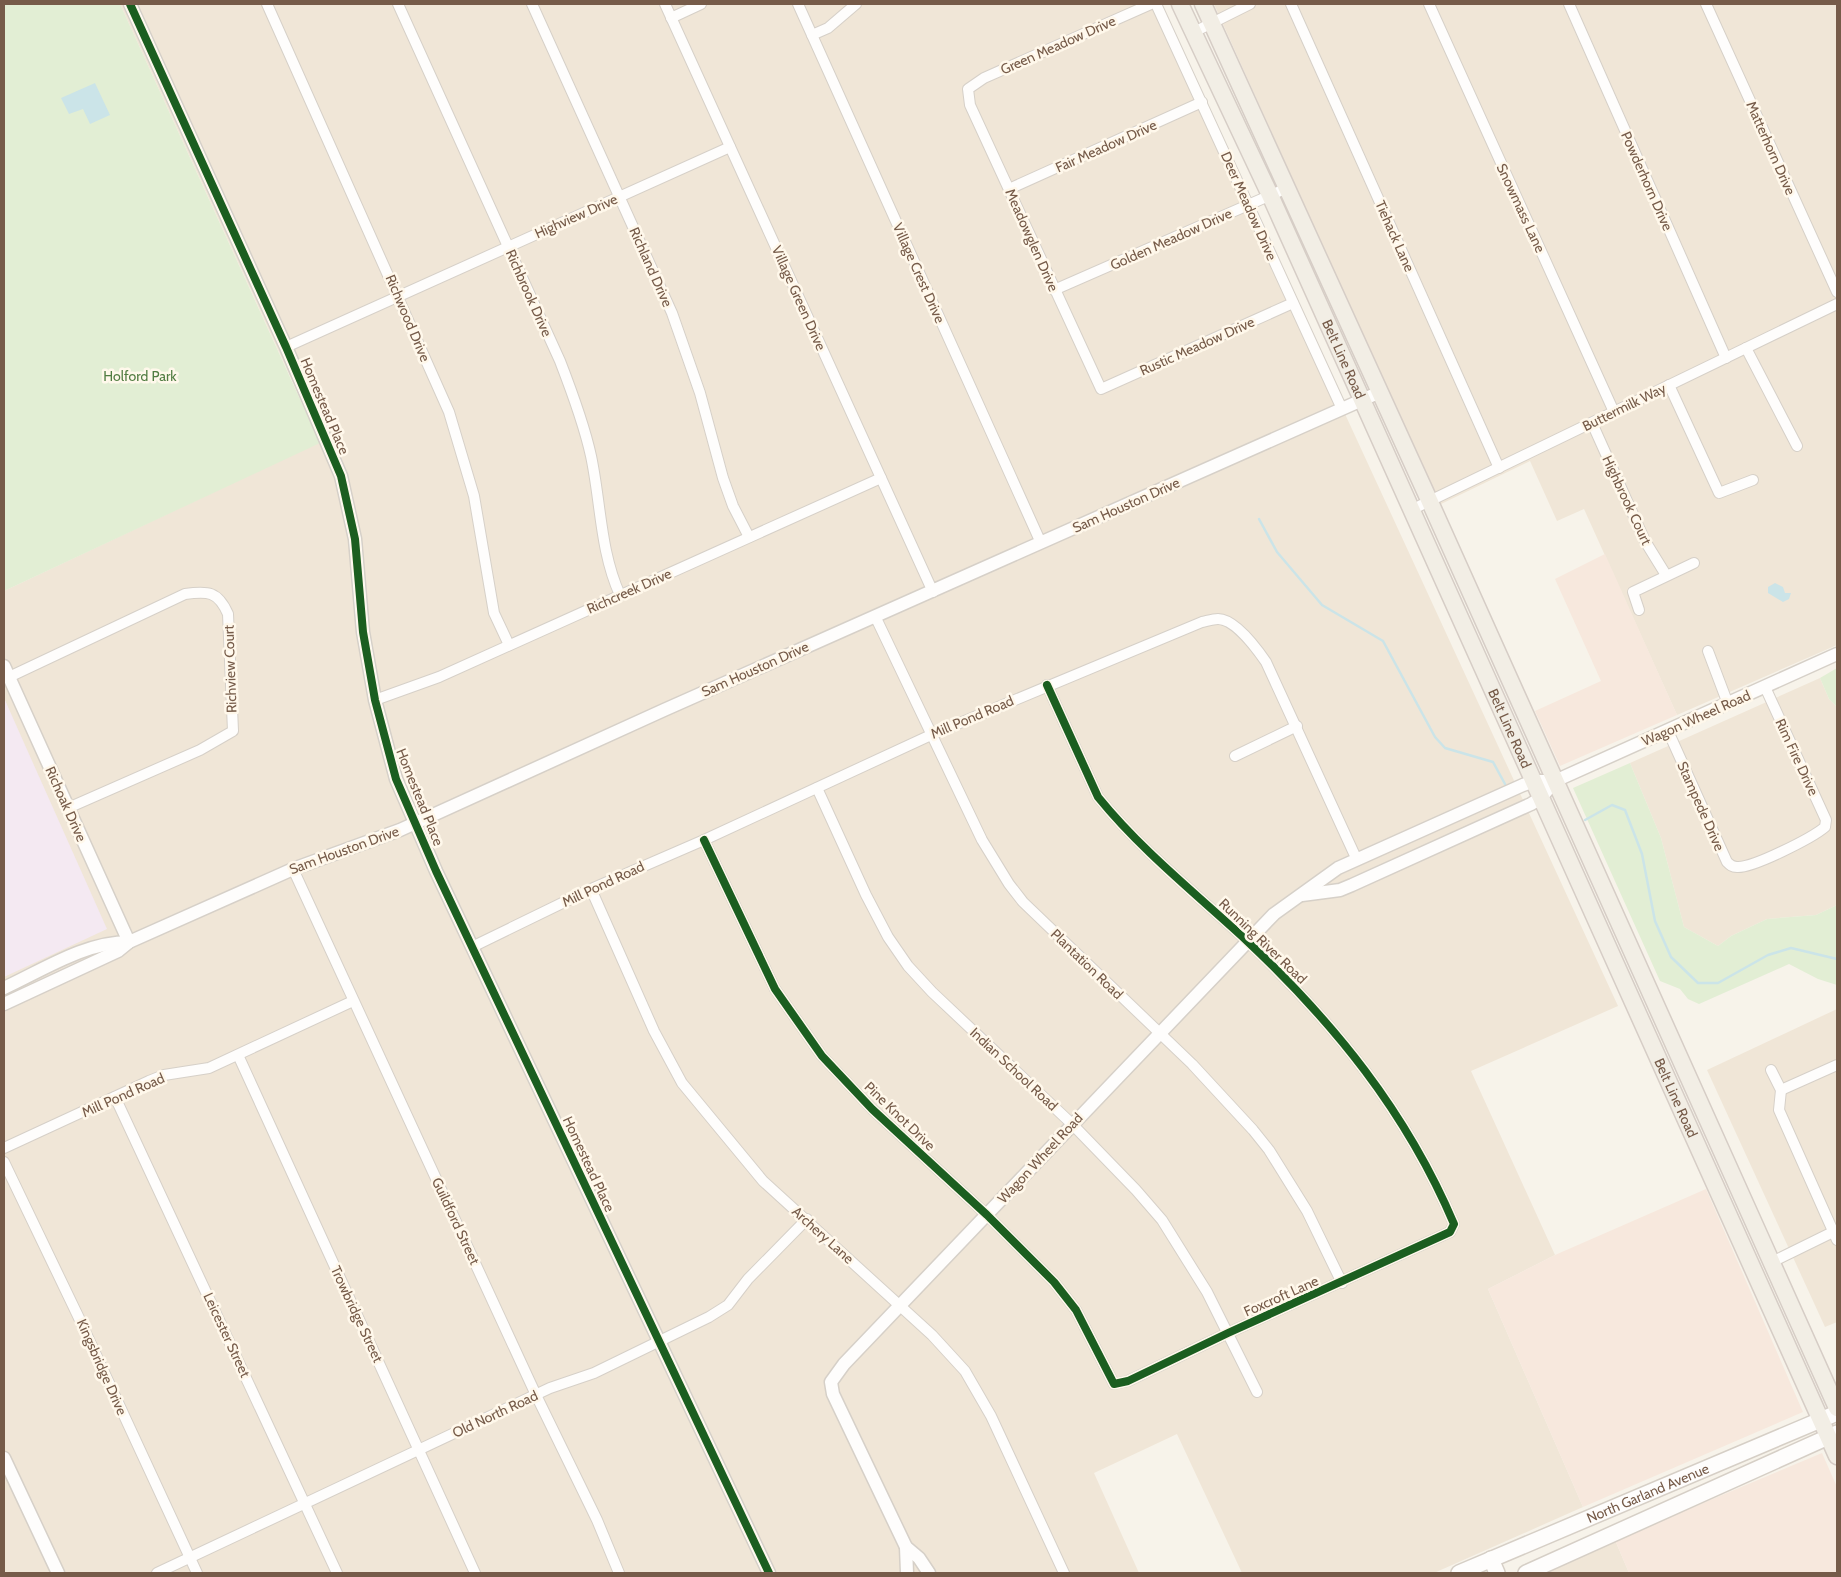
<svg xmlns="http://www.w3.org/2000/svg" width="1841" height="1577" font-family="Cabin,sans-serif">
  <rect width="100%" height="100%" fill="#f7f3ea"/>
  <g fill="#f0e6d7">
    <polygon points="120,4 1156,4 1618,1006 1471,1071 1555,1255 1488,1289 1583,1507 1434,1573 1242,1573 1177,1434 1094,1473 1139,1573 4,1573 4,977 17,730 4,698 4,591 320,442"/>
    <polygon points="1214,4 1837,4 1837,645 1677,715 1584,509 1557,521 1530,461 1439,505"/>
    <polygon points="1820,678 1829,699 1837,707 1837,905 1816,915 1767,919 1731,936 1718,946 1684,927 1661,838 1630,763"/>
    <polygon points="1837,1009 1837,1322 1825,1327 1707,1070"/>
    <polygon points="1615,1540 1629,1573 1538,1573"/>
  </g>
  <g fill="#f7e8dd">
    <polygon points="1605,554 1677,715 1560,766 1535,711 1601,681 1555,579"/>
    <polygon points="1706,1189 1803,1412 1583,1507 1488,1289 1555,1255"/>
    <polygon points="1822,1453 1837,1487 1837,1573 1629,1573 1615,1540"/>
  </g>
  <polygon fill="#f4e9f2" points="4,698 107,929 4,977"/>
  <g fill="#e2eed4">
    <polygon points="4,4 120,4 320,443 4,591"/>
    <polygon points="1837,668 1837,707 1829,699 1820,678"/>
    <polygon points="1630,763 1661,838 1684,927 1718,946 1731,936 1767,919 1816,915 1837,905 1837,985 1818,979 1789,964 1699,1004 1688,999 1680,989 1660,981 1573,788"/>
  </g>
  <g fill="#cbe4e8">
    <polygon points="95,83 110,115 90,124 83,109 69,114 61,98"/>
    <polygon points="1775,583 1783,587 1785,593 1791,593 1789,599 1783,602 1768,593 1768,587"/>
  </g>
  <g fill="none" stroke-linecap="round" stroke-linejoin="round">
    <g stroke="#cbe4e8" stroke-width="2.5">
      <polyline points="1259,519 1277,552 1322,605 1383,641 1435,737 1445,748 1493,762 1505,784"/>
      <polyline points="1585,820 1612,805 1625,810 1642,854 1655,921 1671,957 1698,983 1718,983 1768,955 1791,948 1837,959"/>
    </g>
    <g stroke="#d6d0c8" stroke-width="12">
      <g id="minor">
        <polyline points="267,4 449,412 474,496 494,613 509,645"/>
        <path d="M398 4 560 361C572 392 584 424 591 456 601 503 600 551 620 595"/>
        <polyline points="532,4 672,313 700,393 723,478 733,506 749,537"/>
        <polyline points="665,4 933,592"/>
        <polyline points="798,4 1041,543"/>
        <polyline points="1151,4 984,78 968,89 970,105 1101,389 1293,303"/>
        <polyline points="1156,4 1342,409"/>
        <polyline points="1291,4 1499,468"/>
        <polyline points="1429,4 1614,412"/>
        <polyline points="1569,4 1726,358"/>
        <polyline points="1706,4 1837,292"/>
        <polyline points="671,18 701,4"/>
        <polyline points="1194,32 1250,4"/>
        <polyline points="812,35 828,28 856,4"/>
        <polyline points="1009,189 1202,102"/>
        <polyline points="1054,290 1287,188"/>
        <polyline points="286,347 730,147"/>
        <polyline points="1746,348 1797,446"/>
        <polyline points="1669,385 1719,493 1753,480"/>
        <polyline points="1592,423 1645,541 1666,575"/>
        <polyline points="1411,510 1837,304"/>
        <polyline points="1639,610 1633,592 1694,563"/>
        <polyline points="875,616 982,840 1009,884 1023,902 1192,1064 1253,1130 1269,1150 1307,1211 1342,1283"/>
        <polyline points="1708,651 1728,704"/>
        <path d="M9 677 185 594C208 591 218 591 228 614L233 731 200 750 68 808"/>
        <polyline points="375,700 439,677 881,478"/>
        <path d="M1668 731 1727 862C1730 865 1732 867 1737 867 1753 868 1812 838 1825 827L1826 820 1765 687"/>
        <polyline points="1235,756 1297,726"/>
        <polyline points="817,788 866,895 888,937 908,966 932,992 1072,1124 1136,1190 1162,1220 1207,1292 1257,1392"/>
        <path d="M704 840 775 989 822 1056 872 1109 987 1215 1054 1282 1076 1310 1114 1384 1128 1381 1228 1333 1450 1232 1454 1224C1406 1111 1334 1023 1245 939 1195 893 1141 850 1098 797L1047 685"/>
        <polyline points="293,869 536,1395 597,1520 619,1573"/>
        <polyline points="591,889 654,1031 682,1083 763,1181 932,1335 965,1371 991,1416 1064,1573"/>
        <path d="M474 946 591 889 704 840 931 735 1202 622C1207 621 1213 619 1218 619 1235 619 1257 649 1266 662L1357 860"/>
        <polyline points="238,1055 475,1573"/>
        <polyline points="1771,1070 1781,1090 1779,1110 1837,1240"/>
        <polyline points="1781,1090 1837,1065"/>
        <polyline points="115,1097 337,1573"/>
        <polyline points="4,1148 149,1081 164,1075 209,1068 353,1001"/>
        <polyline points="4,1162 78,1316 197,1573"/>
        <polyline points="1772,1262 1833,1232"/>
        <polyline points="157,1573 550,1388 594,1373 709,1317 728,1305 748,1279 807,1219"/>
      </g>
    </g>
    <g stroke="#d6d0c8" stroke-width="15">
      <g id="tertiary">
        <polyline points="130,4 286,347 341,476 355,539 363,632 375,700 396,779 436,871 769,1573"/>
        <polyline points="4,666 129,942"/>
        <polyline points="1302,895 1340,890 1352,885 1531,804 1541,798 1555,781"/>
        <path d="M4 988C43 970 85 942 129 942"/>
        <polyline points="4,1004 118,951 129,942 293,869 400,830 664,710 1380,392"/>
        <polyline points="4,1458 58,1573"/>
        <polyline points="906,1547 907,1573"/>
        <polyline points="929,1573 919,1558 906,1547 833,1394 831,1382 844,1364 1274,914 1338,868 1523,785 1534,781 1555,781 1837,654"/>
      </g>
    </g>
    <g stroke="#d6cfc6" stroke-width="18">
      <g id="secondary">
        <polyline points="1491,1559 1497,1573"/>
        <path id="s1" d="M1459 1573 1837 1413"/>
        <polyline points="1526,1573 1837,1433"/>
      </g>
    </g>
    <g stroke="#d6cdc6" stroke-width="19">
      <g id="primary">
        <path id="s2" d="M1180 4 1270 195 1837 1456"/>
        <polyline points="1203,4 1430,502 1837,1408"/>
      </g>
    </g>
    <use href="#minor" stroke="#fefdfc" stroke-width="10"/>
    <use href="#tertiary" stroke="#fefdfc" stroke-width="12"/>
    <use href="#secondary" stroke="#fefdfc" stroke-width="15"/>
    <use href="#primary" stroke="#f2eee5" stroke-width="16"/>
    <g stroke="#fff8eb" stroke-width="11">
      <g id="cycleway">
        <polyline points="130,4 286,347 341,476 355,539 363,632 375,700 396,779 436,871 769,1573"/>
        <path d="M704 840 775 989 822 1056 872 1109 987 1215 1054 1282 1076 1310 1114 1384 1128 1381 1228 1333 1450 1232 1454 1224C1406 1111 1334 1023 1245 939 1195 893 1141 850 1098 797L1047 685"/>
      </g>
    </g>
    <use href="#cycleway" stroke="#1b5e20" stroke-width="8"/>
  </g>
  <g text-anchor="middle" stroke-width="5" stroke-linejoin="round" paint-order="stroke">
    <g font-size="14" fill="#765b49" stroke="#fff8eb">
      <text transform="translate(1058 45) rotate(-24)" y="5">Green Meadow Drive</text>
      <text transform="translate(1106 146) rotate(-24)" y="5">Fair Meadow Drive</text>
      <text transform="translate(1771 148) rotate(66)" y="5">Matterhorn Drive</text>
      <text transform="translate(1647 181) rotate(66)" y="5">Powderhorn Drive</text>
      <text transform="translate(1249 206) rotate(66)" y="5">Deer Meadow Drive</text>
      <text transform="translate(1521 208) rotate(65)" y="5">Snowmass Lane</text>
      <text transform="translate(576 216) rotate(-24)" y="5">Highview Drive</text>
      <text transform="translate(1395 236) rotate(66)" y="5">Tiehack Lane</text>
      <text transform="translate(1171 239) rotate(-24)" y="5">Golden Meadow Drive</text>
      <text transform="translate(1032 240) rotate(66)" y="5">Meadowglen Drive</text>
      <text transform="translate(651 267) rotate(66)" y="5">Richland Drive</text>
      <text transform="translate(919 273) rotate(66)" y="5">Village Crest Drive</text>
      <text transform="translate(529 293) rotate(66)" y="5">Richbrook Drive</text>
      <text transform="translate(799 298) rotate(66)" y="5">Village Green Drive</text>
      <text transform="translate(408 318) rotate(67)" y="5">Richwood Drive</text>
      <text transform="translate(1197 346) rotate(-24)" y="5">Rustic Meadow Drive</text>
      <text dy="5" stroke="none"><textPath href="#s2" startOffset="391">Belt Line Road</textPath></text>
      <text transform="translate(325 406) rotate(67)" y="5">Homestead Place</text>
      <text transform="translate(1624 407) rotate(-26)" y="5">Buttermilk Way</text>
      <text transform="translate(1627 500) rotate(65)" y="5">Highbrook Court</text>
      <text transform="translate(1126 505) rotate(-24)" y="5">Sam Houston Drive</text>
      <text transform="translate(629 591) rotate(-24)" y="5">Richcreek Drive</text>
      <text transform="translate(230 669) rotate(-92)" y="5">Richview Court</text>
      <text transform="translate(755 669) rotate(-24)" y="5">Sam Houston Drive</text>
      <text transform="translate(972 717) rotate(-23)" y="5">Mill Pond Road</text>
      <text transform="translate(1696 718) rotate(-24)" y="5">Wagon Wheel Road</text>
      <text dy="5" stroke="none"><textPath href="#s2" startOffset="796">Belt Line Road</textPath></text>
      <text transform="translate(1797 757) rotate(65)" y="5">Rim Fire Drive</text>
      <text transform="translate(420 797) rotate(68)" y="5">Homestead Place</text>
      <text transform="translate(66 804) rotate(66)" y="5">Richoak Drive</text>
      <text transform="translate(1701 806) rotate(66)" y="5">Stampede Drive</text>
      <text transform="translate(344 850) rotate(-20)" y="5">Sam Houston Drive</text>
      <text transform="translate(603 884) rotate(-25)" y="5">Mill Pond Road</text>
      <text transform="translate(1263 941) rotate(44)" y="5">Running River Road</text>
      <text transform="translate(1087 964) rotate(44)" y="5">Plantation Road</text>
      <text transform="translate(1014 1069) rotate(43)" y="5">Indian School Road</text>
      <text transform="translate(123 1095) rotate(-24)" y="5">Mill Pond Road</text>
      <text dy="5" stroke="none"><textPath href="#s2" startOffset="1201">Belt Line Road</textPath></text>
      <text transform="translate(900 1116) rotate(44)" y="5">Pine Knot Drive</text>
      <text transform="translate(1040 1158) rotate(-47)" y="5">Wagon Wheel Road</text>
      <text transform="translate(589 1164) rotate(65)" y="5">Homestead Place</text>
      <text transform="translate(456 1221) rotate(65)" y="5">Guildford Street</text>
      <text transform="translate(823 1235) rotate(42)" y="5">Archery Lane</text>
      <text transform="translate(1281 1296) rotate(-24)" y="5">Foxcroft Lane</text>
      <text transform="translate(357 1314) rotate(65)" y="5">Trowbridge Street</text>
      <text transform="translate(227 1335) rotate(65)" y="5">Leicester Street</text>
      <text transform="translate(102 1367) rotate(66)" y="5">Kingsbridge Drive</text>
      <text transform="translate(495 1414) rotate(-25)" y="5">Old North Road</text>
      <text dy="5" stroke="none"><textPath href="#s1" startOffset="205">North Garland Avenue</textPath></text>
    </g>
    <g font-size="14" fill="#507c41" stroke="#fff8eb">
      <text x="140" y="381">Holford Park</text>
    </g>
  </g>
  <rect width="1841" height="1577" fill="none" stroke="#765b49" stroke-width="10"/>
</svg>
